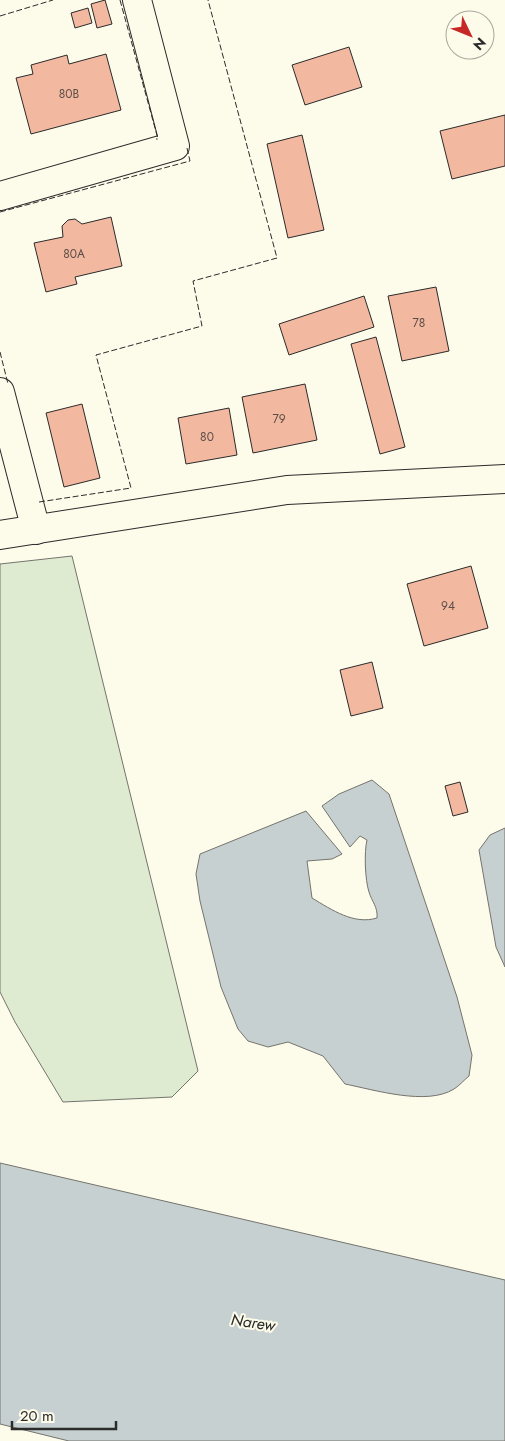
<svg xmlns="http://www.w3.org/2000/svg" width="505" height="1441" font-family="Jost,sans-serif">
  <rect width="100%" height="100%" fill="#fdfbea"/>
  <polygon fill="#deebd1" stroke="#74746e" points="72,556 198,1071 172,1097 63,1102 15,1022 0,992 0,564"/>
  <g fill="#c7d0d0" stroke="#74746e">
    <path d="M372 780 389 794 457 997 472 1055 469 1076C464 1080 459 1086 454 1089 427 1106 375 1090 345 1084L323 1056 288 1042 268 1047 248 1041 238 1029 221 987 200 901 196 874 200 854 306 811 342 854 332 859 307 861 312 898C332 910 354 925 377 918 378 907 372 902 369 892 365 880 364 852 367 840L360 836 350 847 322 806 339 794Z"/>
    <polygon points="505,828 505,967 496,947 479,850 490,835"/>
    <polygon points="0,1163 505,1280 505,1441 69,1441 0,1424"/>
  </g>
  <g fill="#f2b8a0" stroke="#2b2b2b">
    <polygon points="105,0 112,24 97,28 91,4"/>
    <polygon points="88,8 92,23 75,28 71,13"/>
    <polygon points="349,47 362,87 305,105 292,65"/>
    <polygon points="106,54 121,110 31,134 16,78 33,74 31,65 67,55 69,64"/>
    <polygon points="505,115 505,166 452,179 440,131"/>
    <polygon points="302,135 324,230 288,238 267,144"/>
    <polygon points="111,217 122,266 75,277 77,284 46,292 34,243 63,237 62,226 68,220 75,219 82,224"/>
    <polygon points="436,287 449,351 402,361 388,296"/>
    <polygon points="364,296 374,327 289,355 279,324"/>
    <polygon points="376,337 405,447 380,454 351,344"/>
    <polygon points="305,384 317,440 253,453 242,397"/>
    <polygon points="82,404 100,478 64,487 46,413"/>
    <polygon points="229,408 237,455 186,464 178,418"/>
    <polygon points="471,566 488,628 424,646 407,584"/>
    <polygon points="372,662 383,708 351,716 340,670"/>
    <polygon points="460,782 468,812 453,816 445,786"/>
  </g>
  <g fill="none" stroke-linecap="round" stroke-linejoin="round">
    <g stroke="#2b2b2b" stroke-width="30">
      <g id="street">
        <polyline points="0,196 175,146 137,0"/>
        <polyline points="0,392 36,530"/>
      </g>
    </g>
    <g stroke="#2b2b2b" stroke-width="30">
      <polyline id="secondary" points="0,535 287,490 505,479"/>
    </g>
    <use href="#street" stroke="#fdfbea" stroke-width="28"/>
    <use href="#secondary" stroke="#fdfbea" stroke-width="28"/>
    <g stroke="#2b2b2b" stroke-width="1" stroke-dasharray="6 2.5" stroke-linecap="butt">
      <polyline points="120,0 158,139 156,139"/>
      <polyline points="0,16 53,0"/>
      <polyline points="0,212 190,161 187,148"/>
      <polyline points="0,352 8,384"/>
      <polyline points="39,502 131,488 96,355 202,326 193,281 277,258 208,0"/>
    </g>
  </g>
  <g text-anchor="middle" stroke-width="4" stroke-linejoin="round" paint-order="stroke">
    <g font-size="12" fill="#5d4e48">
      <text x="69" y="98">80B</text>
      <text x="74" y="258">80A</text>
      <text x="419" y="327">78</text>
      <text x="279" y="423">79</text>
      <text x="207" y="441">80</text>
      <text x="448" y="610">94</text>
    </g>
    <g font-size="16" font-style="italic" fill="#2b2b2b" stroke="#fdfbea">
      <text transform="translate(253 1322) rotate(8)" y="6">Narew</text>
    </g>
  </g>
  <g transform="translate(470 35) rotate(133)"><circle r="24" fill="#fdfbea" stroke="#a9a89e"/>
  <path d="M0-4L9 19L0 12L-9 19Z" fill="#c62828"/>
  <text y="-8" font-size="14" font-weight="bold" text-anchor="middle" fill="#2b2b2b">N</text>
  </g>
  <path d="M12 1421v8h104v-8" fill="none" stroke="#2b2b2b" stroke-width="2.5"/>
  <text x="20" y="1421" font-size="15" fill="#2b2b2b" stroke="#fdfbea" stroke-width="4" paint-order="stroke">20 m</text>
</svg>
